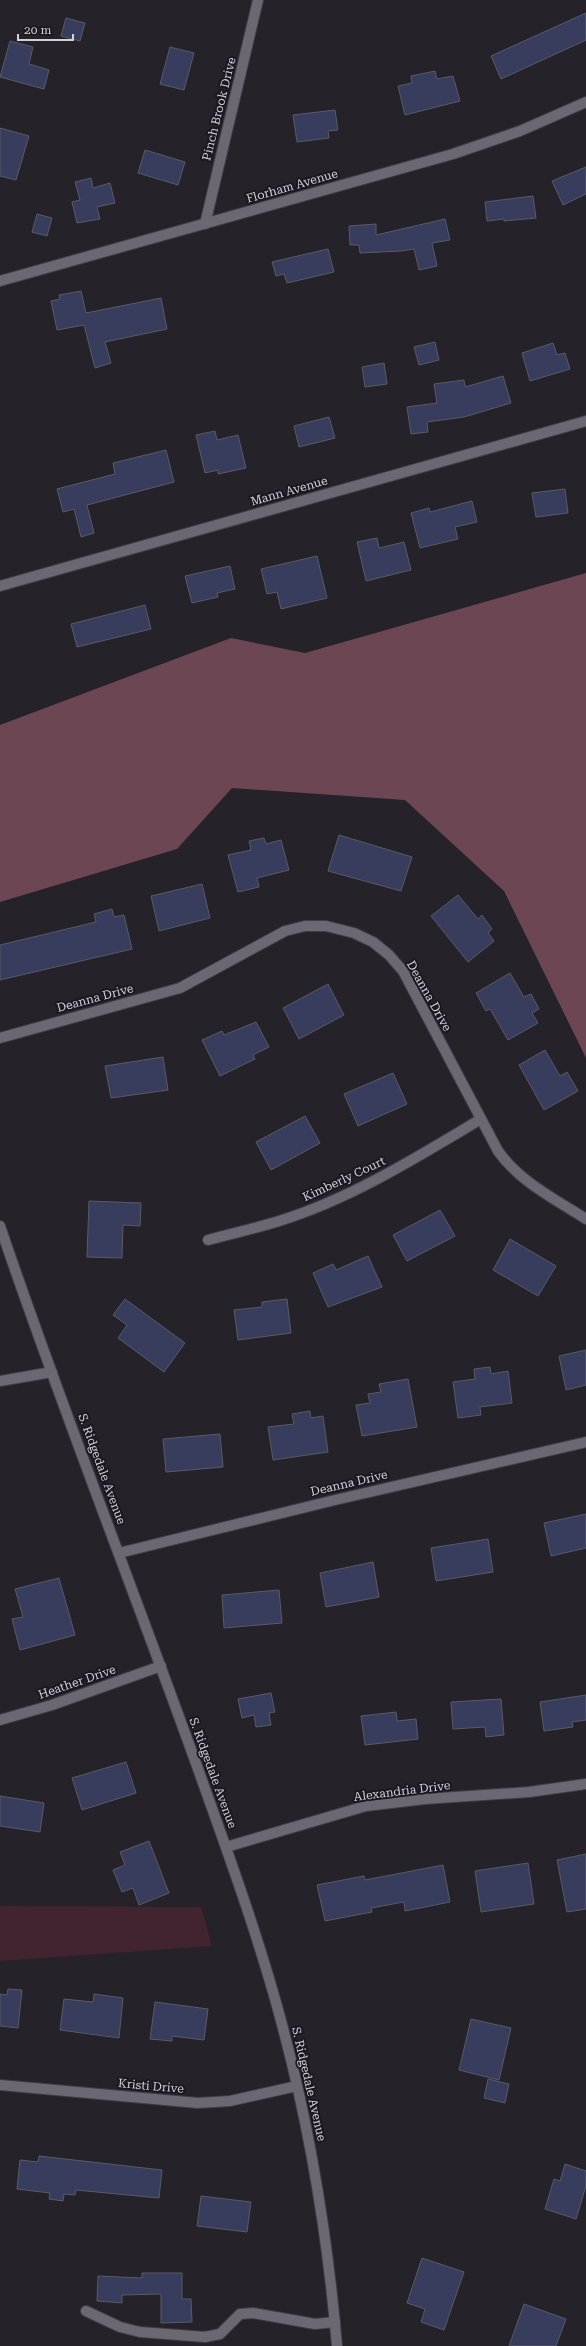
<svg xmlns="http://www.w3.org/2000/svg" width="586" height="2346" font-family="'Roboto Serif',serif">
  <rect width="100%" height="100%" fill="#25222a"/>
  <polygon fill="#41242f" points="0,1906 201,1907 212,1946 0,1961"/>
  <polygon fill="#6d4654" points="586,573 586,1058 504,891 405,800 232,788 177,849 0,902 0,725 231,638 305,653"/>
  <g fill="#383d5e" stroke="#595b65">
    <polygon points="586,13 586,40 501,79 491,56"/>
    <polygon points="66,18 85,23 80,41 61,36"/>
    <polygon points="10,41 33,47 29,64 49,70 44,89 0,77"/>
    <polygon points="170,47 194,53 184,90 160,84"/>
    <polygon points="435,71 437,79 453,76 460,101 405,115 398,86 412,83 411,76"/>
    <polygon points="335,110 338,130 328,131 329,138 297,142 293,115"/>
    <polygon points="0,128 29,136 16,180 0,176"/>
    <polygon points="145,150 185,162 178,185 138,173"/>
    <polygon points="586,167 586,194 563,205 552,181"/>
    <polygon points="91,178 93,188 110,183 115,203 97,207 100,219 77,223 72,202 80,200 75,182"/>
    <polygon points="533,196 536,218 504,221 504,219 487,221 485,202"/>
    <polygon points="37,214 52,218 47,236 32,232"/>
    <polygon points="445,219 450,240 432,243 437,266 419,270 414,249 401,251 360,253 359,245 350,245 349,226 376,224 376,235"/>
    <polygon points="328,249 334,272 287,283 284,274 276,276 272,262"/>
    <polygon points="81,291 86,313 161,298 167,329 105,342 111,363 95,368 84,325 57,330 51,301 60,299 59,295"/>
    <polygon points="435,342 439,360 419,365 414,347"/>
    <polygon points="553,343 557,355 565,353 570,369 530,381 522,353"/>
    <polygon points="384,363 387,384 365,387 362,367"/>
    <polygon points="503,376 511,403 464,417 427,422 428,432 411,434 407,407 437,403 434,384 464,380 465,387"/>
    <polygon points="329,417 335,438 299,447 294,426"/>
    <polygon points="215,431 217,440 238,435 246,468 218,474 218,470 205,473 196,435"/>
    <polygon points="166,450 174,482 87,505 94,533 81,537 74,509 63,512 57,489 115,474 113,463"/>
    <polygon points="565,489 568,513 536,517 532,493"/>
    <polygon points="472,501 477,522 455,527 458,539 420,548 411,513 429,508 430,512"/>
    <polygon points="377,538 379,548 404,542 411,570 366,581 357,542"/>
    <polygon points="317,556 327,598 281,609 277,592 267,594 261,569"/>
    <polygon points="230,566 235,589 217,593 218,597 192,603 185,576"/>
    <polygon points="145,605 151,629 77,647 71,624"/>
    <polygon points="339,835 412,857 401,891 328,871"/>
    <polygon points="264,838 266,844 281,840 289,870 257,878 259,887 238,892 228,855 251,850 249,841"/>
    <polygon points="202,884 210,918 159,931 151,896"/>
    <polygon points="458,895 478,919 482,915 492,929 488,933 494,941 468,962 431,916"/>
    <polygon points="112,909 114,917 124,915 132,949 0,980 0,945 96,922 94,914"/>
    <polygon points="510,973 524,997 531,994 539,1009 532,1013 538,1023 508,1040 490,1009 486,1011 476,993"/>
    <polygon points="328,984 344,1015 299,1039 283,1008"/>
    <polygon points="256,1022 269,1047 253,1055 255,1059 220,1076 202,1040 222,1031 224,1035"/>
    <polygon points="545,1050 560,1076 567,1072 578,1091 544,1110 519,1065"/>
    <polygon points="163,1057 168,1090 111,1098 105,1066"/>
    <polygon points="393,1073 407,1104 358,1126 344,1094"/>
    <polygon points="305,1116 320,1143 271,1170 256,1142"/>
    <polygon points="89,1201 141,1203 140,1226 123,1225 122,1258 87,1257"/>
    <polygon points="440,1210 455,1236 407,1261 393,1235"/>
    <polygon points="510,1239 556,1266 538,1296 493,1270"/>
    <polygon points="368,1256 382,1287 328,1307 313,1273 333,1264 336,1270"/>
    <polygon points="125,1299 185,1343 164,1372 118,1338 127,1325 113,1315"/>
    <polygon points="287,1299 291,1333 238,1340 234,1310 262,1307 262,1302"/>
    <polygon points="586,1350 586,1385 566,1390 559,1356"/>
    <polygon points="490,1367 491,1374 508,1371 512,1403 480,1407 481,1415 458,1418 453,1382 475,1379 474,1369"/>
    <polygon points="408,1379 417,1427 362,1436 356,1405 370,1403 368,1394 381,1392 379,1384"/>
    <polygon points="310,1411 311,1418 323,1416 328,1452 273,1460 268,1427 294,1424 292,1414"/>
    <polygon points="220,1434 223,1467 166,1472 163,1439"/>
    <polygon points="586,1514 586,1548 551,1556 544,1523"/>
    <polygon points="488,1539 493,1572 436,1581 431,1548"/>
    <polygon points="373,1562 379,1597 326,1607 320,1573"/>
    <polygon points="59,1578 75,1635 20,1650 12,1619 23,1617 15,1589"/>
    <polygon points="279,1590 282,1623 224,1628 222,1595"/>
    <polygon points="271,1693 275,1712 269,1713 271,1725 256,1727 254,1715 242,1718 238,1699"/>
    <polygon points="586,1695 586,1720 572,1722 573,1727 544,1731 540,1702"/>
    <polygon points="501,1699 504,1735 486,1737 485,1727 453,1729 451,1702"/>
    <polygon points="396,1712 397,1721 416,1719 418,1739 365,1745 361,1716"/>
    <polygon points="126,1762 136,1793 82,1810 72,1778"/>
    <polygon points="0,1796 44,1803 40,1832 0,1826"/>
    <polygon points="149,1841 169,1893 139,1905 133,1888 122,1892 113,1870 125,1865 120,1852"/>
    <polygon points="586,1854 586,1909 567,1912 557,1860"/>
    <polygon points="528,1863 534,1904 481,1912 475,1871"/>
    <polygon points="443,1865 450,1902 405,1911 404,1902 371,1908 372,1912 325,1921 317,1885 364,1876 365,1880"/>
    <polygon points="8,1989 22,1990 18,2028 0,2026 0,1994 7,1995"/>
    <polygon points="94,1994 123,1998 119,2038 60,2030 64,1999 93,2002"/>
    <polygon points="155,2002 208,2009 204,2040 172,2036 172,2041 150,2039"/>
    <polygon points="471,2019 511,2028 499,2080 459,2070"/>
    <polygon points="488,2079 509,2084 505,2103 484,2098"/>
    <polygon points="39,2156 162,2170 159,2198 76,2190 75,2195 64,2194 63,2201 49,2199 50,2193 17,2189 20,2160 38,2162"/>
    <polygon points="565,2164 586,2171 586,2186 576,2219 545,2209 554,2179 560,2181"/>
    <polygon points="201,2196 251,2202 247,2232 197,2226"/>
    <polygon points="422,2258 464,2272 444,2330 421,2322 425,2309 407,2303"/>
    <polygon points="142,2273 182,2273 182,2299 191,2299 192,2322 161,2323 161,2294 122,2295 122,2303 97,2301 98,2276 142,2278"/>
    <polygon points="524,2304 566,2319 556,2346 509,2346"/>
  </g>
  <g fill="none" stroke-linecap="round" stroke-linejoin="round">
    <g stroke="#413e46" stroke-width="12">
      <g id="service">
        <polyline points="0,1381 52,1372"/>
        <polyline points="86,2311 120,2327 140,2332 205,2337 220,2334 240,2314 253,2313 315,2324 335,2322"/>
      </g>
    </g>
    <g stroke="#413e46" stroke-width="12">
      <g id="minor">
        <polyline points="205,224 258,0"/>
        <polyline points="0,281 453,154 520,131 586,102"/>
        <polyline points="0,586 586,421"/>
        <path d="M0 1038 180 988 285 931 305 926H326L354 933 373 942 389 955 403 971 498 1151C520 1182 555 1199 586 1219"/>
        <path d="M208 1240C233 1233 258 1228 282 1220 352 1198 419 1156 481 1119"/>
        <polyline points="119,1553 335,1500 586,1442"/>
        <polyline points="0,1720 52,1705 161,1666"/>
        <polyline points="226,1847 366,1806 425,1799 529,1792 586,1784"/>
        <polyline points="0,2085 198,2103 230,2101 297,2086"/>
      </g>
    </g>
    <g stroke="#413e46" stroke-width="12">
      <path id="secondary" d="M0 1226C62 1409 133 1588 198 1769 229 1856 261 1943 284 2032 311 2135 328 2241 337 2346"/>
    </g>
    <use href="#service" stroke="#6c6872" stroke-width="10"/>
    <use href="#minor" stroke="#6c6872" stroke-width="10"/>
    <use href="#secondary" stroke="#6c6872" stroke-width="10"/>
  </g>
  <g text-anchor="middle" stroke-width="4" stroke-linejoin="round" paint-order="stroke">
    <g font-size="12" fill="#d3d1d7" stroke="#1c1821">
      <text transform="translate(219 109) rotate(-76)" y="4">Pinch Brook Drive</text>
      <text transform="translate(292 186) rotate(-16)" y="4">Florham Avenue</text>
      <text transform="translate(289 491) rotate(-16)" y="4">Mann Avenue</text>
      <text transform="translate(429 996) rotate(61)" y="4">Deanna Drive</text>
      <text transform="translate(95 998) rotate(-15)" y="4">Deanna Drive</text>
      <text transform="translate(344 1179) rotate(-25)" y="4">Kimberly Court</text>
      <text transform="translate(102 1469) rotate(70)" y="4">S. Ridgedale Avenue</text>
      <text transform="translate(349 1483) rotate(-13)" y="4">Deanna Drive</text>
      <text transform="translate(77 1682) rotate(-19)" y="4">Heather Drive</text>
      <text transform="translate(213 1773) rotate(70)" y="4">S. Ridgedale Avenue</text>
      <text transform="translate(402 1791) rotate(-7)" y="4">Alexandria Drive</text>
      <text transform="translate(309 2084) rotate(77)" y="4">S. Ridgedale Avenue</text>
      <text transform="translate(151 2086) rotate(5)" y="4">Kristi Drive</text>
    </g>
  </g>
  <path d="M18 34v6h55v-6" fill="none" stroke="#d3d1d7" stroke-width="2"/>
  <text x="24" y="34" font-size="12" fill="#d3d1d7" stroke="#1c1821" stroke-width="3" paint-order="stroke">20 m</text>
</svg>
